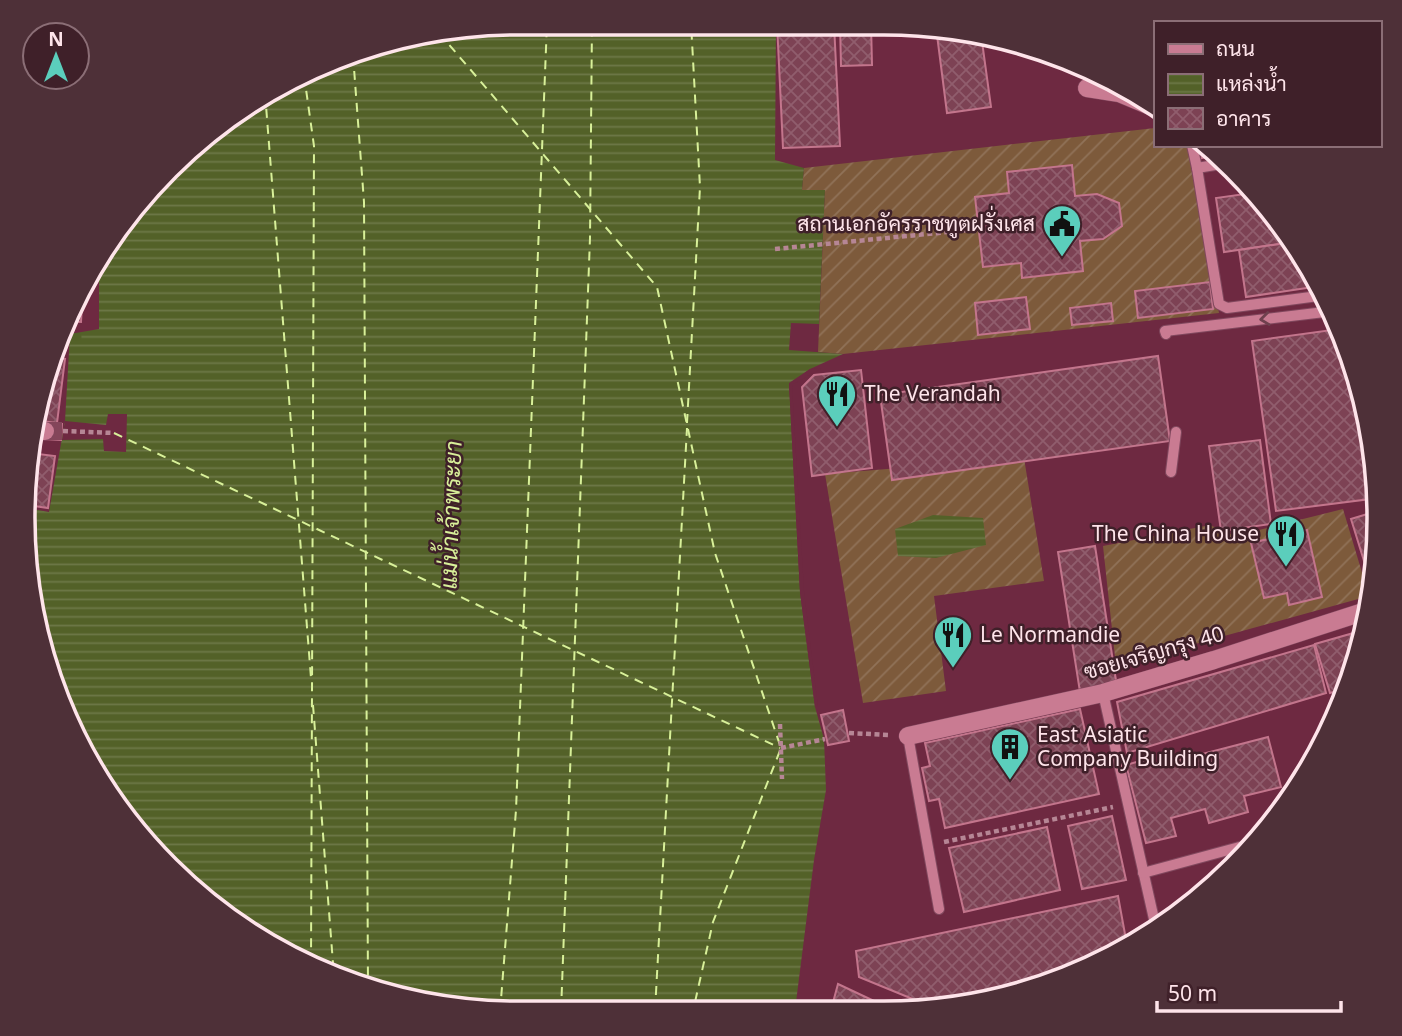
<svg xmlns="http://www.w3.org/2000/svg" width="1402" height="1036" font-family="'Noto Sans',Sarabun,sans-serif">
  <defs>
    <pattern id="garden-furrows" width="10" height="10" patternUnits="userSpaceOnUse" patternTransform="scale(1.75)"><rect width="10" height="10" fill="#7d5a3b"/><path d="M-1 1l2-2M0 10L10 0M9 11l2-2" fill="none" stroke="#907258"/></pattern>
    <pattern id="water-rules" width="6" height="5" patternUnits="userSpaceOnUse" patternTransform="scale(1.75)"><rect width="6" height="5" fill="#536128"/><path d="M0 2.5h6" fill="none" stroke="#6d7847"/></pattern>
    <pattern id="building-cross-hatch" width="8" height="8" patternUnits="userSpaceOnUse" patternTransform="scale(1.75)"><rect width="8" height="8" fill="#7d4254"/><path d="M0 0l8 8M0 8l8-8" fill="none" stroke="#905d6d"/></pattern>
  </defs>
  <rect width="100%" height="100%" fill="#6e2941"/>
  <g fill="url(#garden-furrows)">
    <polygon points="1155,128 1155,145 1187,145 1219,313 843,354 818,352 825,190 802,190 804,168"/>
    <polygon points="1024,458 1044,581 934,596 946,691 863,703 825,474"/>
    <polygon points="1343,509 1369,596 1116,666 1103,546 1210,525 1235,536"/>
  </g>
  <g fill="url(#water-rules)">
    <polygon points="518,23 776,23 775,160 804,168 802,190 825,190 819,324 791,323 789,350 843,354 810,369 789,384 800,592 815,707 824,739 826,790 814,860 795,1010 485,1012 359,987 271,947 192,891 125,819 49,678 24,551 27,508 49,512 65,421 70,334 99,329 99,264 168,168 270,89 389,40"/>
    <polygon points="933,515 983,518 986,545 936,558 898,556 895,529"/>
  </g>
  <g fill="#6e2941">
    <polygon points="822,368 792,385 804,591 818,707 815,707 800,592 789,383 810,369"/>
    <polygon points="108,414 127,414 126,452 104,451 103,439 62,440 65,421 106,425"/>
  </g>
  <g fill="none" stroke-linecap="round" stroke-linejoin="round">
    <polyline stroke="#536128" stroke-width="7" points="61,336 78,337"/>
    <g stroke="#d8f099" stroke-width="2" stroke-dasharray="9 7" stroke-linecap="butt">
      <polyline points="439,33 657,287 715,553 781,748 713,922 693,1011"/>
      <polyline points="353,55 364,202 368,989"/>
      <polyline points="304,75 314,146 311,965"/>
      <polyline points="265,93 311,678"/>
      <polyline points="687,423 700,187 691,23"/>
      <polyline points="114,433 780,748"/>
      <polyline points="313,705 334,976"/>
      <polyline points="655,1011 687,428"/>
      <polyline points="500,1012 516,810 547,23"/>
      <polyline points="561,1012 590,238 592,23"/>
    </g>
  </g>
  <g fill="url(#building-cross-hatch)" stroke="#c3758c" stroke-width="2">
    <polygon points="777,23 834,24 840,146 783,148"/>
    <polygon points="840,24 871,24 872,65 841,66"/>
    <polygon points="930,26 981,34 991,107 947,113 936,27 931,28"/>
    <polygon points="1086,73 1104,81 1089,82"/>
    <polygon points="1200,145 1201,145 1212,156 1202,158"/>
    <polygon points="1072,165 1075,196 1097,194 1119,203 1122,226 1103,239 1080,241 1083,271 1022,278 1021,263 983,267 975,197 1009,193 1007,172"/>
    <polygon points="1252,193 1277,217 1293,242 1224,252 1216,198"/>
    <polygon points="1293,242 1320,286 1246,297 1239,250"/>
    <polygon points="1210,282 1213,309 1138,318 1135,291"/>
    <polygon points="83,287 81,322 66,321 74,299"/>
    <polygon points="1026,297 1030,329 978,335 975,303"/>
    <polygon points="1111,303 1113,321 1072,325 1070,308"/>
    <polygon points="1339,329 1362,390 1378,486 1378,498 1276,511 1252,341"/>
    <polygon points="1158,356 1170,441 892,480 880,395"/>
    <polygon points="54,358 65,359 57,423 33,420"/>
    <polygon points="861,370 872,468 812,476 802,387 814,375"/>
    <polygon points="45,423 62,424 61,440 44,439"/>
    <polygon points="31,434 42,436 40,451 30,450"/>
    <polygon points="1260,440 1271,524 1221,531 1209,446"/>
    <polygon points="30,453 55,456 48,508 27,505"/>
    <polygon points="1377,511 1375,583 1373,590 1351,519"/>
    <polygon points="1307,530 1322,597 1289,605 1287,593 1264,598 1251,543"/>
    <polygon points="1095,546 1117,687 1080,692 1058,552"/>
    <polygon points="1364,630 1353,678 1348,688 1330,693 1315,644"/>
    <polygon points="1314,645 1326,693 1127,753 1117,702"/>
    <polygon points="1080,709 1099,794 945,828 939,799 929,801 922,768 930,766 925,743"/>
    <polygon points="843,710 849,741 828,745 821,715"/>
    <polygon points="1268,737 1281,787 1244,796 1248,812 1209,823 1205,809 1171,818 1176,836 1146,843 1126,765 1154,757 1156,766"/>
    <polygon points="1112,816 1126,880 1082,889 1068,826"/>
    <polygon points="1047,827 1060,890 964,912 949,848"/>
    <polygon points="1118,896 1127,945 1073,976 949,1009 937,1009 859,977 856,951"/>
    <polygon points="838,984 891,1009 831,1010"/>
  </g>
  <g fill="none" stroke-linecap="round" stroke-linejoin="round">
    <polyline stroke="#84455a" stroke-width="18" stroke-dasharray="18 9" stroke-linecap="butt" points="45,431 62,431"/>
    <g stroke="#81485e" stroke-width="12">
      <g id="lane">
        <polyline points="1192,145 1197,168 1221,164"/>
        <polyline points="1197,168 1219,304 1227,308 1326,295"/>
        <polyline points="1166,334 1165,331 1333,311"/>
        <polyline points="1171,472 1176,432"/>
        <polyline points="1103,693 1156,928"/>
        <polyline points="908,736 939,909"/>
        <polyline points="1143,873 1258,842"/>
      </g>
    </g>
    <g stroke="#81485e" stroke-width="19">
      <g id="street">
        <polyline points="1087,88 1119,93 1155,108"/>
        <polyline points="32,431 45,431"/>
        <polyline points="908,736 1103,693 1214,660 1369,610"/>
      </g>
    </g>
    <g stroke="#b68695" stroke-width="4.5" stroke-dasharray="5 3.5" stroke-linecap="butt">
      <polyline points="775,249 978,229"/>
      <polyline points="60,340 64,340"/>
      <polyline points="63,431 114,433"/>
      <polyline points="780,724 782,779"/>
      <polyline points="849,733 890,735"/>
      <polyline points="781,748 825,739"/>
      <polyline points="944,842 1113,807"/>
    </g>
    <use href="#lane" stroke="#c97b92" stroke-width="10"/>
    <use href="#street" stroke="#c97b92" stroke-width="18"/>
  </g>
  <defs><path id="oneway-chevron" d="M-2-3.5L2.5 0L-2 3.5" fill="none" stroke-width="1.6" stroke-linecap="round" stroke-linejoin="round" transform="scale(1.75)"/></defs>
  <use stroke="#6f404e" href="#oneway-chevron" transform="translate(1265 319) rotate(173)"/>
  <defs>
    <g id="civic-pin" transform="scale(2.0125)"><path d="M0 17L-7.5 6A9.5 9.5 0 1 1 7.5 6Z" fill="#5bcebc" stroke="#3f2029"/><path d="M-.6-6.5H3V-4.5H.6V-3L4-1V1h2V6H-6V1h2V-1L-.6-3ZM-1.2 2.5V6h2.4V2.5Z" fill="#111"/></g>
    <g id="restaurant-pin" transform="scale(2.0125)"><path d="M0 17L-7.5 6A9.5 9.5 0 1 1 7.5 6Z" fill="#5bcebc" stroke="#3f2029"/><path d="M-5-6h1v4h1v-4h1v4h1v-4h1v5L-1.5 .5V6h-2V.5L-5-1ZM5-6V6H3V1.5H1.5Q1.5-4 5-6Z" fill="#111"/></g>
    <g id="building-pin" transform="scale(2.0125)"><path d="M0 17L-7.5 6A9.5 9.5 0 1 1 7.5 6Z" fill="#5bcebc" stroke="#3f2029"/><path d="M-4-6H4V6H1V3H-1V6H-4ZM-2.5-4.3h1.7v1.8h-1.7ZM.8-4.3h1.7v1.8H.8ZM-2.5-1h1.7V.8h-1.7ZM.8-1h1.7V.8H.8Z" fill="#111"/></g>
  </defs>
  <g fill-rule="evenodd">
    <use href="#civic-pin" x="1062" y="224"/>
    <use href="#restaurant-pin" x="837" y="394"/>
    <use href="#restaurant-pin" x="1286" y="534"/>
    <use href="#restaurant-pin" x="953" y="635"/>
    <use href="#building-pin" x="1010" y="747"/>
  </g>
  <g text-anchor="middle" stroke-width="5" stroke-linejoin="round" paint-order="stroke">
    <g font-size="21" fill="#fee4ea" stroke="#3f2029" text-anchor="start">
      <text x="1035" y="231" text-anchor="end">สถานเอกอัครราชทูตฝรั่งเศส</text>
      <text x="864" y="401">The Verandah</text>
      <text x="1259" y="541" text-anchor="end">The China House</text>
      <text x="980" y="642">Le Normandie</text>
      <text x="1037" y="742">East Asiatic<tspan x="1037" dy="24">Company Building</tspan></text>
    </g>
    <g font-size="21" fill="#fee4ea" stroke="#3f2029">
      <text transform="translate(1154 653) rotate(-16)" y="7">ซอยเจริญกรุง 40</text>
    </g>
    <g font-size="23" font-style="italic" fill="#d8f099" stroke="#3f2029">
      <text transform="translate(451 515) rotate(-88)" y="8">แม่น้ำเจ้าพระยา</text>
    </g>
  </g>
  <path d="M0 0H1402V1036H0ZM518 35H884A483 483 0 0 1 1367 518V518A483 483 0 0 1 884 1001H518A483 483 0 0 1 35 518V518A483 483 0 0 1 518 35Z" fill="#4e3038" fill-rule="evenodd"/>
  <path fill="none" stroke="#fee4ea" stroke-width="3.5" d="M518 35H884A483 483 0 0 1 1367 518V518A483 483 0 0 1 884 1001H518A483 483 0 0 1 35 518V518A483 483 0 0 1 518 35Z"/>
  <rect x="1154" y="21" width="228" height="126" fill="#3f2029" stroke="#8b6e76" stroke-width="2"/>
  <rect x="1168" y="44" width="35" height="10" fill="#c97b92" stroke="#8b6e76" stroke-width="2"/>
  <text x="1216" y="56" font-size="21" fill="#fee4ea">ถนน</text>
  <rect x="1168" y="74" width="35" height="21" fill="url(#water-rules)" stroke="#8b6e76" stroke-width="2"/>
  <text x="1216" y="91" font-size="21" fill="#fee4ea">แหล่งน้ำ</text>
  <rect x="1168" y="108" width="35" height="21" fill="url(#building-cross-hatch)" stroke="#8b6e76" stroke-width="2"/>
  <text x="1216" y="126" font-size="21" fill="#fee4ea">อาคาร</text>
  <g transform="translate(56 56)"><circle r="33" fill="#3f2029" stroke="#8b6e76" stroke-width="2"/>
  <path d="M0-5L12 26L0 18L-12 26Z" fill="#5bcebc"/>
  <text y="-10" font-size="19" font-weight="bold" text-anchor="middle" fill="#fee4ea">N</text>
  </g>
  <path d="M1157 1001v10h184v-10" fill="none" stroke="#fee4ea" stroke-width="3.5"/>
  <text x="1168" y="1001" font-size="21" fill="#fee4ea" stroke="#3f2029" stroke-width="5" paint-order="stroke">50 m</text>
</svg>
